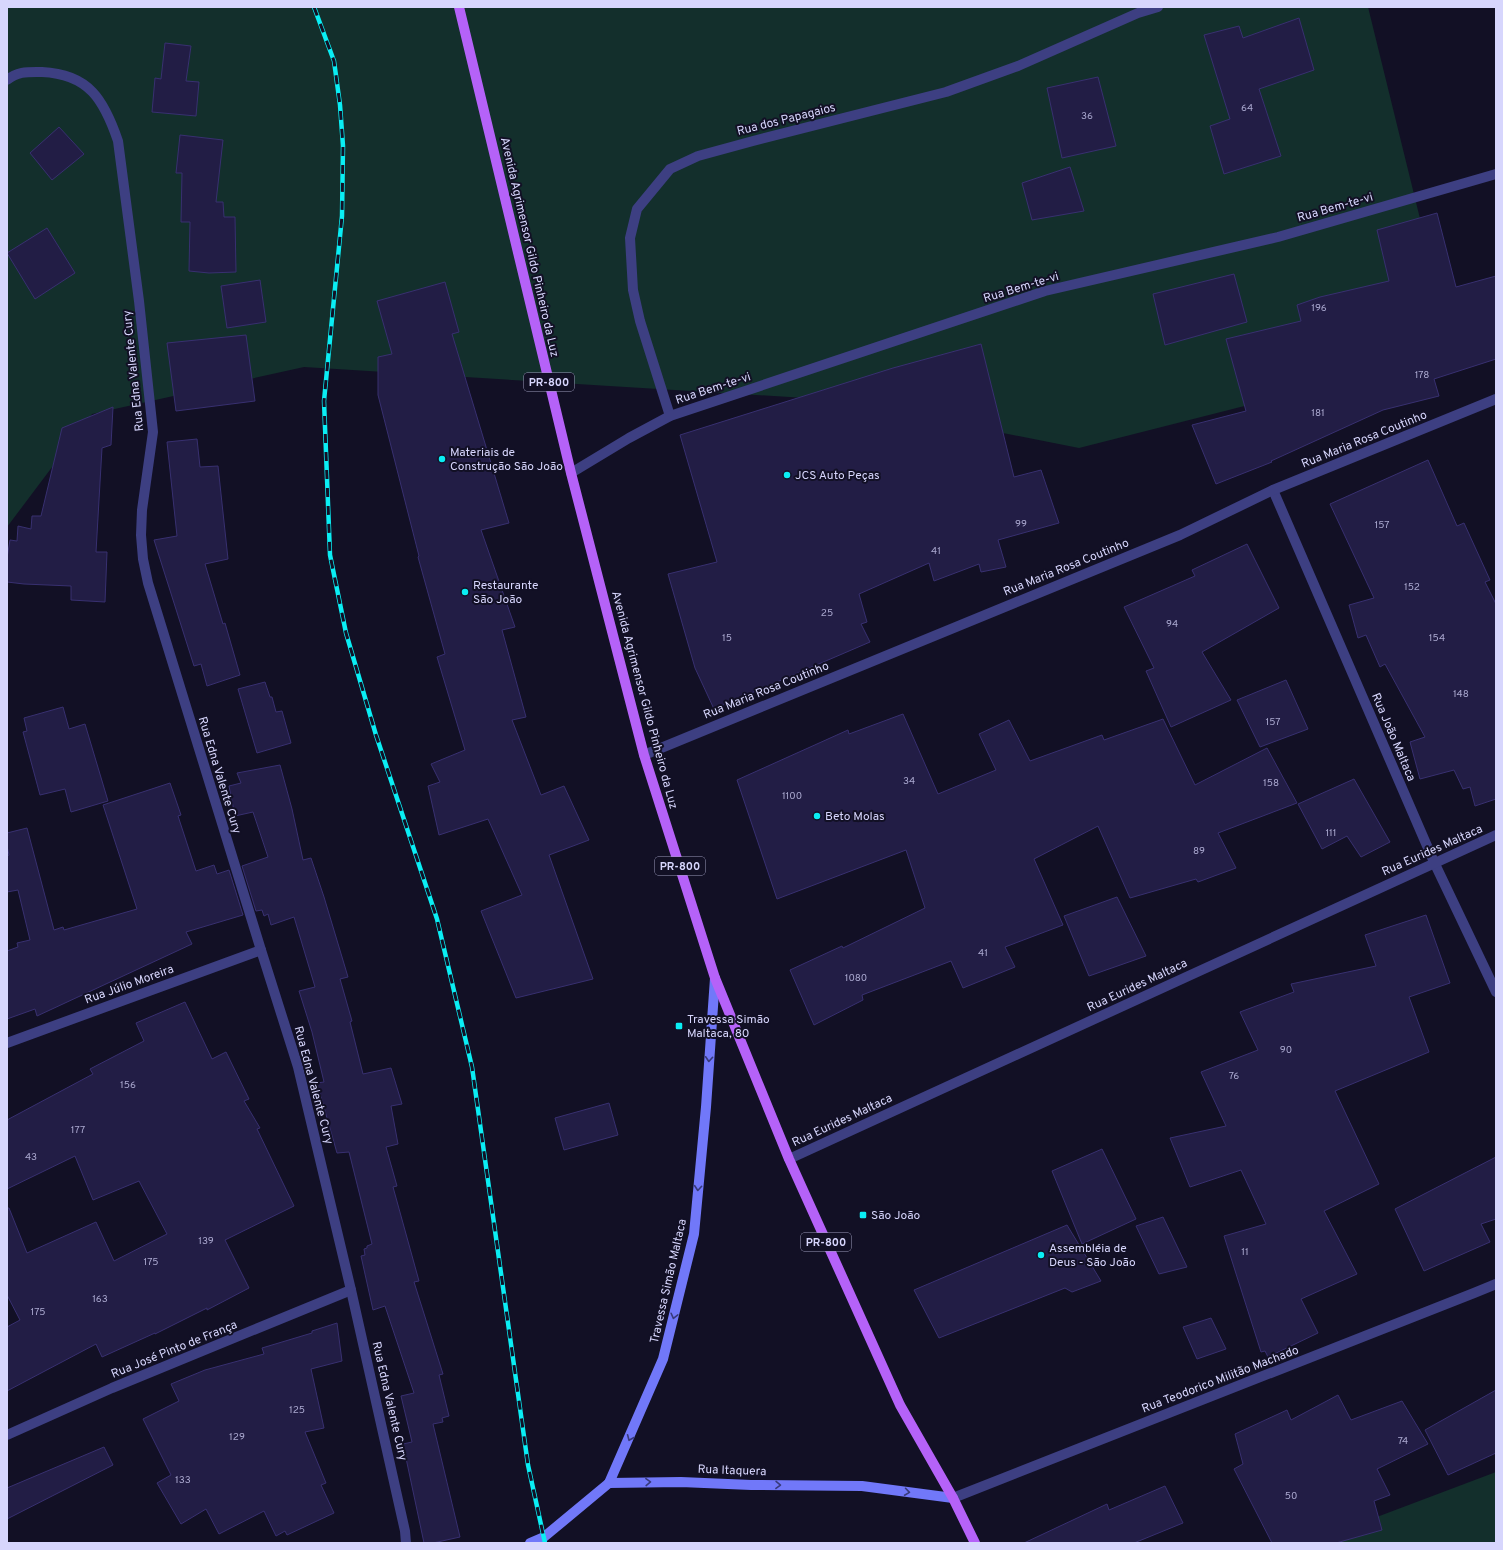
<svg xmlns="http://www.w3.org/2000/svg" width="1503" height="1550" font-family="Overpass,sans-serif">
  <rect width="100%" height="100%" fill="#121025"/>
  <g fill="#132f2c">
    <polygon points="7,7 1368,7 1440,300 1347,380 1079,448 837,400 304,367 92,414 7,527"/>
    <polygon points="1496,1472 1496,1543 1308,1543"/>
  </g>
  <g fill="#221d45" stroke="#383070">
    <polygon points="1299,18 1314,70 1259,89 1281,156 1224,174 1210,126 1230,119 1204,35 1239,26 1243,38"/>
    <polygon points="165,43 191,46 186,81 199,82 196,116 152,112 155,78 161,79"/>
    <polygon points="1098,77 1116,146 1062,158 1047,88"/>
    <polygon points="59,127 84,154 52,180 30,153"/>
    <polygon points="180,135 223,140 216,202 223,202 224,217 235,217 236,272 209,273 189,271 190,222 181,222 182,173 176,173"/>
    <polygon points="1070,167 1084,211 1032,220 1022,183"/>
    <polygon points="1437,213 1456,287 1496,276 1496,359 1434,379 1439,396 1383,410 1271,461 1272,462 1216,484 1192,425 1246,411 1226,339 1301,321 1297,305 1320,297 1389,281 1377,230"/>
    <polygon points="47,228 75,273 35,299 7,253"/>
    <polygon points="1234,274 1247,322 1165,345 1153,294"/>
    <polygon points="260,280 266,322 227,328 221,286"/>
    <polygon points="445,282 459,332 452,334 509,523 481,530 515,627 502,630 526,717 512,720 541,795 564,786 589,840 549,855 593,979 516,998 481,911 522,895 488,819 439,835 428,786 440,782 431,764 465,750 437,657 445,654 418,557 419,556 378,395 378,357 392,354 377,301"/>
    <polygon points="246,335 255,401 176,411 167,343"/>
    <polygon points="981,344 1014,477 1041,470 1059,523 998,540 1006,567 981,572 979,564 934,581 929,563 859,594 867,622 861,624 870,642 714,709 695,668 668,574 717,562 680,435 893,368"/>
    <polygon points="113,407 111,445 102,448 96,552 107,552 105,602 71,600 71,586 24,584 7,582 7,558 10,540 17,541 18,526 31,529 32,516 41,516 62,428"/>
    <polygon points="197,439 200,467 218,466 228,559 205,564 223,624 225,623 240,675 207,686 201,664 194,666 154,540 177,536 167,442"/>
    <polygon points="1428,460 1457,526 1464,523 1490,580 1485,582 1496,604 1496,799 1475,806 1470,787 1463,789 1454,770 1420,779 1410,742 1425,737 1385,664 1380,667 1366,635 1358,638 1349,605 1374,598 1330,504"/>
    <polygon points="1247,544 1279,608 1202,652 1231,700 1171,727 1146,671 1154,668 1124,607 1195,576 1192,570"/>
    <polygon points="1286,680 1308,729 1260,747 1237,700"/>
    <polygon points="265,682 270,697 272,697 276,712 282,711 291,743 257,753 238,689"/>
    <polygon points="63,707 69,729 85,724 108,801 71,812 65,789 40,795 23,732 27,731 24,718"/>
    <polygon points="903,714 938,794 996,770 979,734 1009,720 1030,761 1102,735 1104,740 1163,719 1195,785 1267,748 1297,803 1218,833 1236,868 1198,882 1196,879 1130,898 1098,826 1034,859 1063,925 1005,947 1015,967 963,988 951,961 862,995 863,1000 814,1025 790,970 842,946 843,948 925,908 906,850 777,899 737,780 848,730 849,734"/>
    <polygon points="280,765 292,809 303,860 311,858 324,897 348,977 340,979 352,1021 350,1022 363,1074 391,1068 402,1104 391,1106 398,1144 386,1147 397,1186 393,1187 419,1281 414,1282 443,1374 439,1375 449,1416 442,1418 443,1422 433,1424 460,1537 433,1543 424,1543 403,1444 412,1442 401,1396 414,1393 385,1306 373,1310 361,1256 365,1255 364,1249 367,1248 367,1246 372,1244 349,1152 337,1153 317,1083 324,1082 312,1032 299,991 315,987 294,917 271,925 268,914 264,916 262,910 256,911 242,866 268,857 253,812 235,816 229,786 241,783 237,773"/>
    <polygon points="1354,779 1390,842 1361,857 1347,836 1322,849 1298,804"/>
    <polygon points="170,783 181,815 178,816 196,871 214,865 217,874 229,870 243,915 186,932 192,944 37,1016 35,1009 7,1019 7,951 18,947 17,943 30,940 18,890 7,892 7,856 9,855 7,846 7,833 27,828 54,930 63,927 64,930 137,909 103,805"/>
    <polygon points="1117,897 1146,956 1089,976 1064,916"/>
    <polygon points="1426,915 1450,983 1409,997 1429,1052 1335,1091 1379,1184 1324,1211 1357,1274 1301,1299 1318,1333 1268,1357 1265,1351 1261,1352 1224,1236 1266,1224 1241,1170 1190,1187 1170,1138 1226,1126 1201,1072 1258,1050 1240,1012 1294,992 1291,984 1376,966 1365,935"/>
    <polygon points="185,1002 212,1059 226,1052 249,1099 244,1101 260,1128 257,1129 294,1206 225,1240 249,1288 207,1310 207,1308 155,1334 155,1333 102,1357 96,1344 7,1391 7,1327 20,1320 7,1295 7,1208 9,1208 27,1253 96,1222 114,1261 167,1234 139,1181 93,1200 75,1156 7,1189 7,1120 93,1074 90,1069 144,1041 136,1023"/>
    <polygon points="609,1103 618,1135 564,1150 555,1118"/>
    <polygon points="1102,1149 1136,1219 1082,1244 1052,1171"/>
    <polygon points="1496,1157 1496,1219 1481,1224 1490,1242 1424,1271 1395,1209"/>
    <polygon points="1163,1217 1187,1267 1159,1274 1136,1226"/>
    <polygon points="1067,1225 1101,1281 1072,1292 1065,1288 939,1338 914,1290"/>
    <polygon points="1211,1318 1226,1349 1197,1359 1183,1327"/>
    <polygon points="337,1323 342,1361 311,1369 324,1428 305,1432 326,1483 321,1485 334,1513 287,1535 285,1531 276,1536 264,1511 219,1534 206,1509 181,1524 157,1483 171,1475 143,1419 179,1401 171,1384 205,1370 264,1354 262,1348 312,1333 312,1331"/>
    <polygon points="1496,1390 1496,1453 1448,1475 1425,1430"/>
    <polygon points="1338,1395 1351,1420 1402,1401 1428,1444 1377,1469 1390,1495 1374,1501 1382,1530 1336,1543 1272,1543 1234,1469 1243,1464 1235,1434 1287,1410 1291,1420"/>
    <polygon points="104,1447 113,1465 7,1519 7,1488"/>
    <polygon points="1165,1486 1183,1523 1134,1543 1024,1543 1107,1504 1109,1510"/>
  </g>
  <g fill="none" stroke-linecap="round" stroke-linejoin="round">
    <path stroke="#3d3f82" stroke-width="10" d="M7 80C18 71 28 72 42 72 89 74 104 100 118 141L139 301 153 432 142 510 141 535 143 559 148 583 261 950"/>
    <g stroke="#3d3f82" stroke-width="10">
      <polyline points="670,416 640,321 633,290 630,238 637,209 670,169 698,156 753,141 946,92 1018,66 1138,13 1158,7"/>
      <polyline points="571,473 629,438 670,416 1045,291 1278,237 1496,174"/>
      <polyline points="1273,490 1434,862 1496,992"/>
      <polyline points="644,755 1180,535 1273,490 1496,399"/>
      <polyline points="7,1043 261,950 298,1067 351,1290 405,1531 406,1543"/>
      <polyline points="789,1159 1496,835"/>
      <polyline points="7,1435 112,1388 351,1290"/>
      <polyline points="953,1498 1474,1293 1496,1284"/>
    </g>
    <g stroke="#7178f9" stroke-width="10">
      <polyline points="609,1483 663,1359 694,1234 706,1107 715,978"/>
      <polyline points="530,1543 544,1537 609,1483 681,1482 751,1485 862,1486 953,1498"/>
    </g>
    <polyline stroke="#b562f8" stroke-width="10" points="459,7 571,473 644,755 715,978 789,1159 900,1405 953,1498 975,1543"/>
    <g stroke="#0aeef4" stroke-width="4.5">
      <polyline id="rail" points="314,7 334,61 340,105 343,146 342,216 324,401 330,555 346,633 376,735 437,919 472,1067 528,1465 545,1543"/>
    </g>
    <use href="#rail" stroke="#121025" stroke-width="3" stroke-dasharray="9" stroke-linecap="butt"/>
  </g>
  <defs><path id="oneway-chevron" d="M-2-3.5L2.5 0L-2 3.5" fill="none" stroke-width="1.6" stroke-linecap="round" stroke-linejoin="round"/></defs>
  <g stroke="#383a7a">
    <use href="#oneway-chevron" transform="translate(709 1059) rotate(94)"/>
    <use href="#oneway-chevron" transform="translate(698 1188) rotate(95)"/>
    <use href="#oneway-chevron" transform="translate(674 1316) rotate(104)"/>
    <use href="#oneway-chevron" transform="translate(630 1438) rotate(113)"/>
    <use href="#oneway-chevron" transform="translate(648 1482) rotate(-2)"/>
    <use href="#oneway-chevron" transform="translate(778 1485) rotate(1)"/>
    <use href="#oneway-chevron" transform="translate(907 1492) rotate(8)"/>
  </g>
  <g fill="#0aeef4" stroke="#121025" stroke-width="1.5">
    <circle cx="442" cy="459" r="4"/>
    <circle cx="787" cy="475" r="4"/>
    <circle cx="465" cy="592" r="4"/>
    <circle cx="817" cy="816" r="4"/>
    <rect x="675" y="1022" width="8" height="8" rx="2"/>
    <rect x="859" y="1211" width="8" height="8" rx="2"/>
    <circle cx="1041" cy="1255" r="4"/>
  </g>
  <g text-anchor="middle" stroke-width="4" stroke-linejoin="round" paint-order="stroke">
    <g font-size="10" fill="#aaa8cf">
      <text x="1247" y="111">64</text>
      <text x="1087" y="119">36</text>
      <text x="1319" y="311">196</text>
      <text x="1422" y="378">178</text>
      <text x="1318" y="416">181</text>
      <text x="1021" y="527">99</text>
      <text x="1382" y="528">157</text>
      <text x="936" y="554">41</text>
      <text x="1412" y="590">152</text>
      <text x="827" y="616">25</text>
      <text x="1172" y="627">94</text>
      <text x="727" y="641">15</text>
      <text x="1437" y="641">154</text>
      <text x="1461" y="697">148</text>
      <text x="1273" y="725">157</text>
      <text x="909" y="784">34</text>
      <text x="1271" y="786">158</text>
      <text x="792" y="799">1100</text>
      <text x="1331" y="836">111</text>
      <text x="1199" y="854">89</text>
      <text x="983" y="956">41</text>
      <text x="856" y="981">1080</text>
      <text x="1286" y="1053">90</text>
      <text x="1234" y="1079">76</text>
      <text x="128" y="1088">156</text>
      <text x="78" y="1133">177</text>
      <text x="31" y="1160">43</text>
      <text x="206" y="1244">139</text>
      <text x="1245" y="1255">11</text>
      <text x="151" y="1265">175</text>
      <text x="100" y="1302">163</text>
      <text x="38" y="1315">175</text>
      <text x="297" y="1413">125</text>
      <text x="237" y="1440">129</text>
      <text x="1403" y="1444">74</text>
      <text x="183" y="1483">133</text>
      <text x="1291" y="1499">50</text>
    </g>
    <g fill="#121025" stroke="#9c9bbc" stroke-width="1">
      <rect x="524" y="373" width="50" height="18" rx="3"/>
      <rect x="655" y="857" width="50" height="18" rx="3"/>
      <rect x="801" y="1233" width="50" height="18" rx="3"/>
    </g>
    <g font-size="11" font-weight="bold" fill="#d7d6fd">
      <text x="549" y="386">PR-800</text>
      <text x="680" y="870">PR-800</text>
      <text x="826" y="1246">PR-800</text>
    </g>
    <g font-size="12" fill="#d7d6fd" stroke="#121025">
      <text transform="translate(786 119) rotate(-14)" y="4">Rua dos Papagaios</text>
      <text transform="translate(1335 207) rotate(-16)" y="4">Rua Bem-te-vi</text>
      <text transform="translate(530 247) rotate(77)" y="4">Avenida Agrimensor Gildo Pinheiro da Luz</text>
      <text transform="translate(1021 287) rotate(-17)" y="4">Rua Bem-te-vi</text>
      <text transform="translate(133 371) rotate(-96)" y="4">Rua Edna Valente Cury</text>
      <text transform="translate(713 388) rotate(-18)" y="4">Rua Bem-te-vi</text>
      <text transform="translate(1364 439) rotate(-22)" y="4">Rua Maria Rosa Coutinho</text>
      <text transform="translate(1066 567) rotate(-22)" y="4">Rua Maria Rosa Coutinho</text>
      <text transform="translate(766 690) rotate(-22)" y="4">Rua Maria Rosa Coutinho</text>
      <text transform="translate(645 700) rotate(75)" y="4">Avenida Agrimensor Gildo Pinheiro da Luz</text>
      <text transform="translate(1394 737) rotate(67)" y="4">Rua João Maltaca</text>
      <text transform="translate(220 775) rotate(73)" y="4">Rua Edna Valente Cury</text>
      <text transform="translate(1432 850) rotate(-24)" y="4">Rua Eurides Maltaca</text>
      <text transform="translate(129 984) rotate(-20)" y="4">Rua Júlio Moreira</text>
      <text transform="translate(1137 985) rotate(-25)" y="4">Rua Eurides Maltaca</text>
      <text transform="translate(314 1085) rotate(75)" y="4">Rua Edna Valente Cury</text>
      <text transform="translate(842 1120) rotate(-25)" y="4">Rua Eurides Maltaca</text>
      <text transform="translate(668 1281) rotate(-77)" y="4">Travessa Simão Maltaca</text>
      <text transform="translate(174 1349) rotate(-22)" y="4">Rua José Pinto de França</text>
      <text transform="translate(1220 1379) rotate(-21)" y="4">Rua Teodorico Militão Machado</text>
      <text transform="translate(390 1401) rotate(77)" y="4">Rua Edna Valente Cury</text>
      <text transform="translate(732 1470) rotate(2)" y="4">Rua Itaquera</text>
    </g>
    <g font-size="12" fill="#d7d6fd" stroke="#121025" text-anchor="start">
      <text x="450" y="456">Materiais de<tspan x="450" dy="14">Construção São João</tspan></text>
      <text x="795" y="479">JCS Auto Peças</text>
      <text x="473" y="589">Restaurante<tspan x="473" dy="14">São João</tspan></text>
      <text x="825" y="820">Beto Molas</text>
      <text x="687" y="1023">Travessa Simão<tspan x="687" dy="14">Maltaca, 80</tspan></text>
      <text x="871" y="1219">São João</text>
      <text x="1049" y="1252">Assembléia de<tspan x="1049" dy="14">Deus - São João</tspan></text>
    </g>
  </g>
  <rect width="1503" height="1550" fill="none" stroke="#d7d6fd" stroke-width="16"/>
</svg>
